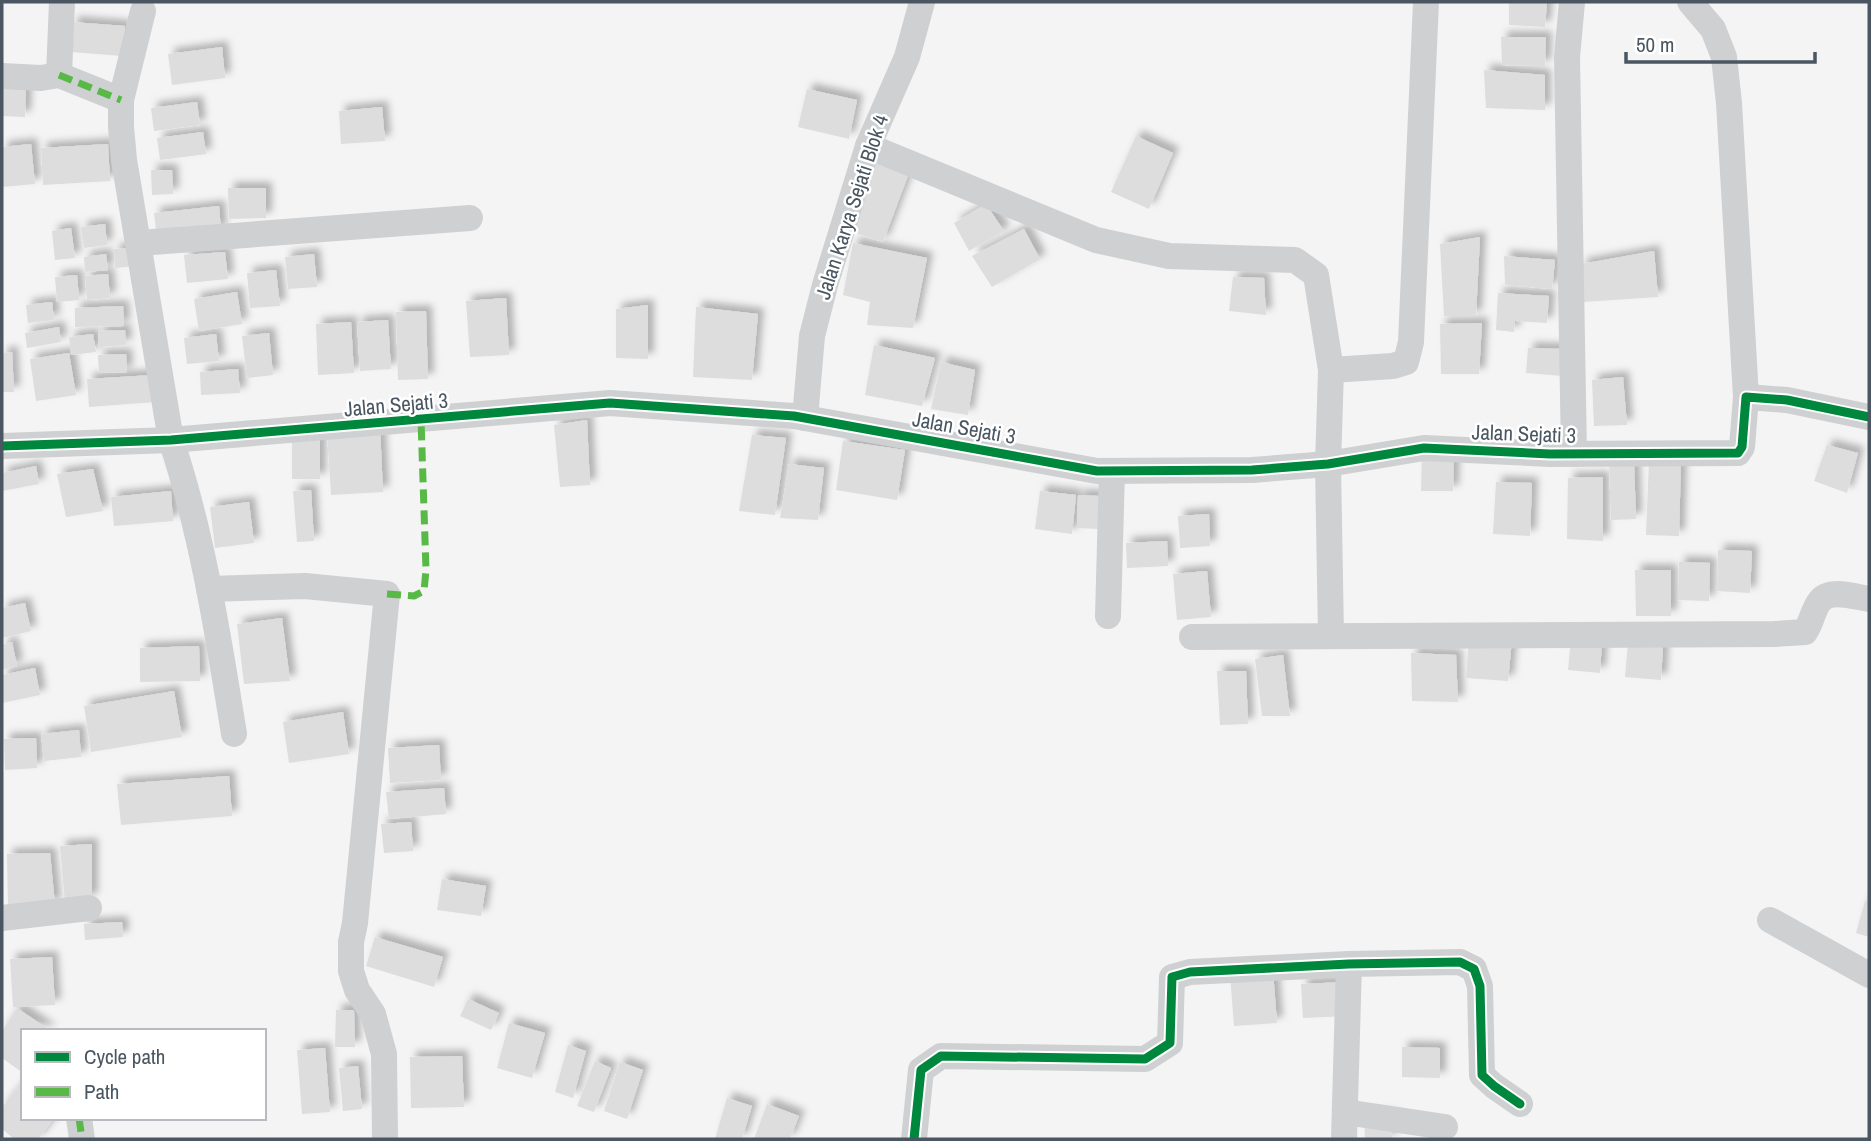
<svg xmlns="http://www.w3.org/2000/svg" width="1871" height="1141" font-family="'Archivo Narrow',sans-serif">
  <defs>
    <filter id="shadow"><feDropShadow dx="6" dy="-6" stdDeviation="3.5" flood-color="#0004"/></filter>
  </defs>
  <rect width="100%" height="100%" fill="#f4f4f4"/>
  <g fill="#ddddde" filter="url(#shadow)">
    <polygon points="1509,2 1547,2 1545,27 1509,25"/>
    <polygon points="72,22 125,26 122,56 71,52"/>
    <polygon points="1501,37 1546,37 1545,66 1502,65"/>
    <polygon points="222,47 225,78 172,85 168,54"/>
    <polygon points="1484,70 1545,75 1545,110 1486,108"/>
    <polygon points="2,89 26,90 25,117 2,116"/>
    <polygon points="807,89 857,100 849,139 798,127"/>
    <polygon points="197,102 200,125 154,131 151,108"/>
    <polygon points="382,107 385,141 341,144 339,111"/>
    <polygon points="203,132 206,154 160,160 157,138"/>
    <polygon points="1136,136 1173,153 1149,209 1111,192"/>
    <polygon points="31,144 35,184 2,187 2,147"/>
    <polygon points="108,144 110,181 43,185 41,148"/>
    <polygon points="874,161 909,173 883,242 851,232"/>
    <polygon points="151,170 172,170 173,194 152,195"/>
    <polygon points="228,188 266,188 266,218 229,219"/>
    <polygon points="986,204 1004,231 969,251 954,223"/>
    <polygon points="219,206 221,231 157,237 154,213"/>
    <polygon points="105,224 107,245 84,248 81,227"/>
    <polygon points="71,228 75,258 55,260 52,231"/>
    <polygon points="1024,229 1040,259 992,287 972,256"/>
    <polygon points="1480,237 1476,316 1444,316 1440,244"/>
    <polygon points="853,243 927,258 913,328 867,325 870,302 843,295"/>
    <polygon points="135,248 136,266 115,268 114,249"/>
    <polygon points="1654,251 1658,297 1582,302 1581,264"/>
    <polygon points="225,252 228,279 187,283 184,255"/>
    <polygon points="106,254 108,270 85,272 84,257"/>
    <polygon points="314,254 317,287 288,289 285,257"/>
    <polygon points="1504,256 1555,260 1552,289 1505,285"/>
    <polygon points="276,270 280,306 250,308 247,273"/>
    <polygon points="108,274 110,298 87,300 85,276"/>
    <polygon points="77,275 79,300 57,302 55,277"/>
    <polygon points="1233,277 1264,278 1266,315 1229,311"/>
    <polygon points="237,292 242,324 199,331 194,299"/>
    <polygon points="1498,293 1549,296 1547,323 1515,321 1514,332 1496,330"/>
    <polygon points="506,298 509,355 470,357 466,301"/>
    <polygon points="52,302 54,320 28,323 26,305"/>
    <polygon points="648,305 648,359 616,358 616,309"/>
    <polygon points="123,306 124,326 75,327 75,308"/>
    <polygon points="696,307 758,314 752,380 693,377"/>
    <polygon points="426,311 428,379 398,380 396,312"/>
    <polygon points="388,320 391,369 360,371 357,322"/>
    <polygon points="351,322 354,373 318,375 316,324"/>
    <polygon points="1482,323 1479,374 1441,374 1440,324"/>
    <polygon points="59,327 61,342 27,348 25,333"/>
    <polygon points="125,330 126,345 99,347 98,331"/>
    <polygon points="269,333 273,375 247,378 242,336"/>
    <polygon points="93,334 96,352 71,355 69,337"/>
    <polygon points="216,334 219,361 187,364 184,338"/>
    <polygon points="874,345 935,358 922,406 865,395"/>
    <polygon points="1528,348 1563,349 1563,376 1526,373"/>
    <polygon points="12,352 14,392 2,392 2,353"/>
    <polygon points="69,353 76,395 36,401 30,359"/>
    <polygon points="126,354 127,372 99,373 98,355"/>
    <polygon points="941,362 975,370 968,415 931,409"/>
    <polygon points="238,369 240,393 201,395 200,372"/>
    <polygon points="153,375 155,402 89,407 87,379"/>
    <polygon points="1623,377 1627,425 1594,426 1592,380"/>
    <polygon points="587,420 590,485 560,487 554,425"/>
    <polygon points="380,427 383,492 331,495 327,431"/>
    <polygon points="752,435 786,438 775,515 739,511"/>
    <polygon points="320,436 320,479 292,479 292,437"/>
    <polygon points="843,441 905,450 897,500 836,490"/>
    <polygon points="1827,445 1858,453 1847,493 1814,481"/>
    <polygon points="1422,452 1454,453 1453,491 1421,491"/>
    <polygon points="1634,460 1636,519 1611,520 1609,461"/>
    <polygon points="1649,461 1681,462 1679,536 1646,535"/>
    <polygon points="789,464 824,468 818,520 780,518"/>
    <polygon points="36,466 39,484 2,491 2,473"/>
    <polygon points="93,469 103,511 66,517 57,474"/>
    <polygon points="1603,477 1603,541 1567,539 1568,478"/>
    <polygon points="1496,482 1532,483 1530,536 1493,534"/>
    <polygon points="311,490 314,541 297,542 293,491"/>
    <polygon points="171,491 173,521 114,526 111,497"/>
    <polygon points="1040,491 1076,495 1072,534 1035,529"/>
    <polygon points="1078,495 1099,496 1098,529 1077,528"/>
    <polygon points="249,502 254,543 215,548 210,507"/>
    <polygon points="1209,514 1210,546 1180,548 1178,516"/>
    <polygon points="1167,541 1168,566 1127,568 1126,543"/>
    <polygon points="1718,550 1752,551 1750,593 1717,591"/>
    <polygon points="1679,562 1710,563 1709,601 1678,600"/>
    <polygon points="1635,570 1671,570 1671,616 1636,616"/>
    <polygon points="1207,571 1211,617 1177,620 1173,574"/>
    <polygon points="25,603 31,631 2,638 2,608"/>
    <polygon points="282,618 290,681 244,684 237,624"/>
    <polygon points="1571,638 1602,641 1600,673 1568,670"/>
    <polygon points="1469,639 1512,639 1508,681 1466,678"/>
    <polygon points="12,642 17,666 2,670 2,645"/>
    <polygon points="1628,644 1663,647 1661,680 1625,677"/>
    <polygon points="199,646 200,681 140,682 140,648"/>
    <polygon points="1411,653 1456,655 1458,702 1412,701"/>
    <polygon points="1283,655 1290,716 1262,716 1255,659"/>
    <polygon points="35,668 40,695 2,703 2,675"/>
    <polygon points="1217,671 1246,671 1248,724 1220,725"/>
    <polygon points="174,691 182,737 91,752 84,706"/>
    <polygon points="343,712 349,754 289,763 283,722"/>
    <polygon points="79,730 81,757 44,761 41,734"/>
    <polygon points="36,738 37,768 5,770 4,739"/>
    <polygon points="439,745 441,780 390,783 388,748"/>
    <polygon points="229,776 232,816 121,825 117,784"/>
    <polygon points="444,788 446,814 389,819 386,792"/>
    <polygon points="411,822 413,851 384,853 381,824"/>
    <polygon points="92,844 92,899 65,903 60,846"/>
    <polygon points="50,853 55,905 8,908 7,854"/>
    <polygon points="442,879 486,886 481,916 437,910"/>
    <polygon points="1865,901 1869,902 1869,937 1856,933"/>
    <polygon points="122,922 123,937 85,940 84,924"/>
    <polygon points="375,937 443,957 434,987 366,966"/>
    <polygon points="52,957 55,1005 13,1007 10,959"/>
    <polygon points="1273,971 1277,1023 1234,1026 1230,974"/>
    <polygon points="1345,982 1347,1016 1303,1018 1301,984"/>
    <polygon points="468,999 499,1013 491,1030 460,1016"/>
    <polygon points="17,1008 51,1031 23,1031 23,1073 2,1058 2,1031"/>
    <polygon points="336,1010 354,1010 355,1047 335,1047"/>
    <polygon points="509,1023 545,1033 532,1078 497,1068"/>
    <polygon points="568,1045 586,1051 573,1098 555,1092"/>
    <polygon points="1402,1047 1440,1048 1440,1078 1402,1077"/>
    <polygon points="325,1048 330,1112 302,1114 297,1050"/>
    <polygon points="462,1056 464,1107 411,1108 410,1057"/>
    <polygon points="595,1061 611,1068 594,1112 577,1106"/>
    <polygon points="620,1062 643,1070 627,1119 604,1111"/>
    <polygon points="358,1066 362,1109 343,1111 339,1068"/>
    <polygon points="23,1081 23,1118 54,1118 38,1139 14,1139 2,1129 2,1107"/>
    <polygon points="727,1098 752,1106 742,1139 715,1139"/>
    <polygon points="767,1104 799,1116 790,1139 754,1139"/>
    <polygon points="1391,1116 1392,1139 1365,1139 1364,1117"/>
  </g>
  <g fill="none" stroke-linecap="round" stroke-linejoin="round">
    <g stroke="#ced0d2" stroke-width="26">
      <polyline points="1572,2 1567,57 1574,454"/>
      <polyline points="1690,2 1713,29 1724,57 1729,103 1746,397"/>
      <path d="M143 11 121 100V127L124 160 171 440C203 536 218 635 234 734"/>
      <polyline points="59,75 62,2"/>
      <polyline points="2,76 41,78 59,75 121,100"/>
      <polyline points="868,146 1096,240 1169,256 1295,260 1316,275 1331,370 1328,464 1331,636"/>
      <polyline points="139,243 470,218"/>
      <polyline points="1331,370 1393,366 1406,362 1411,342 1426,2"/>
      <polyline points="805,418 812,336 825,285 868,146 907,57 922,2"/>
      <polyline points="2,446 171,440 610,403 794,416 1097,471 1252,470 1328,464 1424,448 1550,454 1738,453 1742,447 1746,397 1787,400 1869,417"/>
      <polyline points="209,589 305,586 387,594 355,923 351,942 351,971 357,990 373,1014 384,1054 385,1139"/>
      <polyline points="1108,616 1112,471"/>
      <path d="M1192 637 1775 634 1805 632C1812 622 1813 609 1820 601 1830 588 1856 597 1869 599"/>
      <polyline points="2,918 89,908"/>
      <polyline points="1770,920 1869,975"/>
      <polyline points="1345,1112 1445,1127"/>
      <polyline points="79,1118 82,1139"/>
      <polyline points="914,1139 921,1070 941,1056 1145,1059 1170,1043 1172,977 1190,972 1349,964 1460,962 1474,969 1480,986 1482,1075 1494,1086 1520,1104"/>
      <polyline points="1344,1139 1349,964"/>
    </g>
    <g stroke="#58b947" stroke-width="7" stroke-dasharray="14 7" stroke-linecap="butt">
      <polyline points="59,75 121,100"/>
      <polyline points="387,594 414,596 424,591 426,570 421,420"/>
      <polyline points="79,1118 82,1139"/>
    </g>
    <g stroke="#fff" stroke-width="13">
      <g id="cycleway">
        <polyline points="2,446 171,440 610,403 794,416 1097,471 1252,470 1328,464 1424,448 1550,454 1738,453 1742,447 1746,397 1787,400 1869,417"/>
        <polyline points="914,1139 921,1070 941,1056 1145,1059 1170,1043 1172,977 1190,972 1349,964 1460,962 1474,969 1480,986 1482,1075 1494,1086 1520,1104"/>
      </g>
    </g>
    <use href="#cycleway" stroke="#00873e" stroke-width="9"/>
  </g>
  <g text-anchor="middle" stroke-width="5" stroke-linejoin="round" paint-order="stroke">
    <g font-size="21" fill="#4a5661" stroke="#fff">
      <text transform="translate(852 207) rotate(-72)" y="7">Jalan Karya Sejati Blok 4</text>
      <text transform="translate(396 405) rotate(-5)" y="7">Jalan Sejati 3</text>
      <text transform="translate(964 428) rotate(10)" y="7">Jalan Sejati 3</text>
      <text transform="translate(1524 434) rotate(2)" y="7">Jalan Sejati 3</text>
    </g>
  </g>
  <rect width="1871" height="1141" fill="none" stroke="#4a5661" stroke-width="7"/>
  <rect x="21" y="1029" width="245" height="91" fill="#ffffff" stroke="#b7bbc0" stroke-width="2"/>
  <rect x="35" y="1052" width="35" height="10" fill="#00873e" stroke="#b7bbc0" stroke-width="2"/>
  <text x="84" y="1064" font-size="21" fill="#4a5661">Cycle path</text>
  <rect x="35" y="1087" width="35" height="10" fill="#58b947" stroke="#b7bbc0" stroke-width="2"/>
  <text x="84" y="1099" font-size="21" fill="#4a5661">Path</text>
  <path d="M1626 52v10h189v-10" fill="none" stroke="#4a5661" stroke-width="3.5"/>
  <text x="1636" y="52" font-size="21" fill="#4a5661" stroke="#ffffff" stroke-width="5" paint-order="stroke">50 m</text>
</svg>
